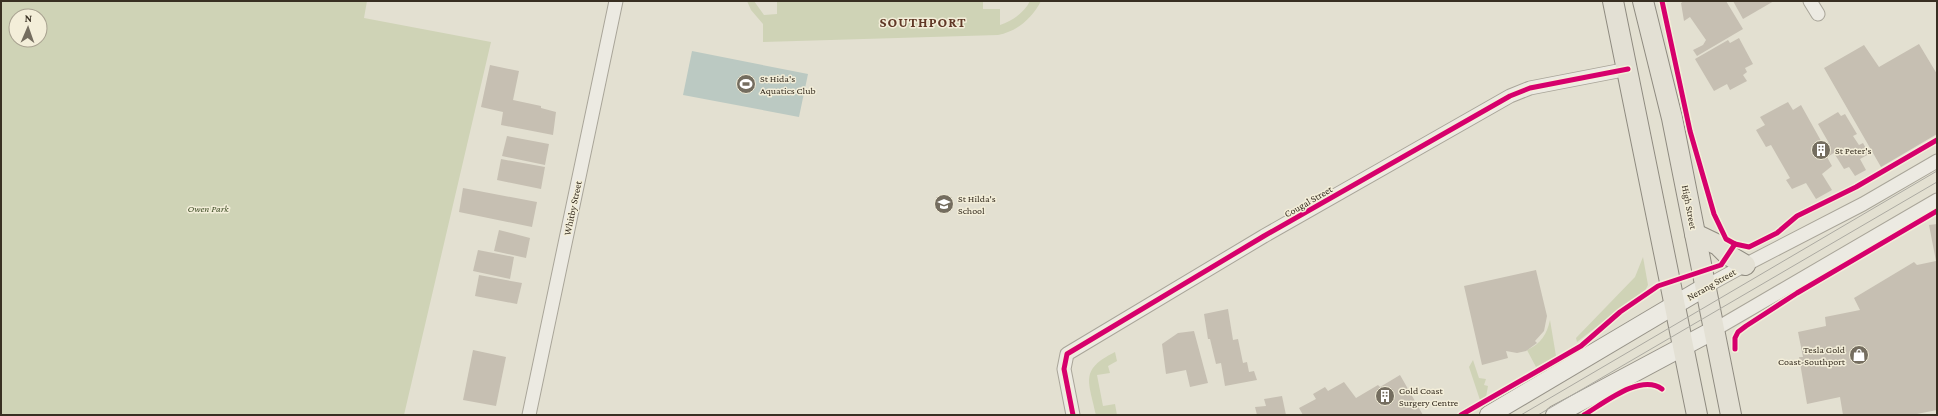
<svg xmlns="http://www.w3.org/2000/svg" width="1938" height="416" font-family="'Crimson Pro',serif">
  <rect width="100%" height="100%" fill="#e3e0d1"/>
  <g fill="#cfd3b6" fill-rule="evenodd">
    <path d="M1 1H367L364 18 491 42 404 415H1ZM16 16H40V40H16Z"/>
    <path d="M747 1H754L764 15 777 14V1H983V9H1000V25C1012 21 1024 13 1030 1H1041C1032 18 1018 31 998 35L763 42V24L751 10Z"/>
    <polygon points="1643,257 1648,285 1644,293 1618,310 1577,342 1576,338 1635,277"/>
    <path d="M1550 320 1556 356 1536 367 1527 350C1541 344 1547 334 1550 320Z"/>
    <path d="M1115 352 1117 361 1108 366 1110 373 1097 375 1103 406 1115 404 1117 415H1096C1089 381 1079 370 1115 352Z"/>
    <polygon points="1473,360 1479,378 1486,379 1484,385 1488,386 1486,397 1480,400 1469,367"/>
  </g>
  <polygon fill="#bbc9c2" points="692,51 808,74 799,117 683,95"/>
  <g fill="#c6bfb2">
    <polygon points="1684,1 1726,1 1743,29 1697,56 1693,50 1703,45 1706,40 1690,17 1684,21 1681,3"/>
    <polygon points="1733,1 1774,1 1743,19"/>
    <polygon points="1739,38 1753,64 1745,68 1747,72 1743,75 1747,81 1730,90 1727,84 1714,91 1695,59 1728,40 1730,43"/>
    <polygon points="1919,44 1937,74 1937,134 1881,167 1824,68 1864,45 1879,67"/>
    <polygon points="490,65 519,71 513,100 541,106 541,108 556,112 553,135 501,125 503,112 481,107"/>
    <polygon points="1788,102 1793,110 1801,105 1825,148 1830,145 1818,124 1838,112 1841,116 1845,114 1857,134 1853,136 1859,145 1863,143 1869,154 1860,159 1866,170 1855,176 1849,167 1844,169 1834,153 1827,157 1832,166 1822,174 1832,190 1816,199 1806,183 1792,189 1786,180 1790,178 1771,145 1766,147 1756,130 1765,125 1760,117"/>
    <polygon points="507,136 549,144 545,165 502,156"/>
    <polygon points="501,159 545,167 541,189 497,180"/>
    <polygon points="463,188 537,202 532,227 459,212"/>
    <polygon points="1937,224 1937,410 1912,415 1843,415 1840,397 1807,404 1799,357 1803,357 1798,332 1826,326 1825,317 1860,310 1854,298 1914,262 1917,265 1936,261 1929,225"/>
    <polygon points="499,230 530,238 526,258 494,251"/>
    <polygon points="478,250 514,257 510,279 473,271"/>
    <polygon points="1536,270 1547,316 1544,331 1535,341 1537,343 1526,351 1517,353 1506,351 1508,358 1482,365 1464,286"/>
    <polygon points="479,275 522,283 517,304 475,296"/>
    <polygon points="1228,309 1233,340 1238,339 1243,363 1247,362 1249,372 1254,371 1257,380 1225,386 1221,363 1216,364 1210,339 1208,339 1204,314"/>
    <polygon points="1194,331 1208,383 1190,387 1186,370 1166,374 1162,344 1178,333"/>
    <polygon points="473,350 506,357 496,406 463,400"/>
    <polygon points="1400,375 1423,415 1303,415 1299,408 1316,399 1313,394 1325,387 1328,391 1344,382 1356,398 1378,385 1380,387"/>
    <polygon points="1282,396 1286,415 1257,415 1255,407 1266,406 1264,399"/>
  </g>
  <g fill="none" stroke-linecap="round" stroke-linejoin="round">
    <g stroke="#a9a599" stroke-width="15">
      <g id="street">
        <polyline points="1810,1 1818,14"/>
        <polyline points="1705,287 1745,265 1863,204 1937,161"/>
        <polyline points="1714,330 1937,200"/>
        <polyline points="529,415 616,1"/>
        <polyline points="1073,415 1064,369 1067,354 1264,236 1510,96 1530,88 1628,69"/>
      </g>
    </g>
    <g stroke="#98948a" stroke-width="20">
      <g id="secondary">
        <polyline points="1489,415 1705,287"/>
        <polyline points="1555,415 1714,330"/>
      </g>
    </g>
    <g stroke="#8f8b80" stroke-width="22">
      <g id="primary">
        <polyline points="1613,1 1697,415"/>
        <polyline points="1643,1 1672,118 1731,415"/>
        <polyline points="1695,234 1718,245 1728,255 1745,265"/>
      </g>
    </g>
    <use href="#street" stroke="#eceae2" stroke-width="13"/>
    <use href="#secondary" stroke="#eceae2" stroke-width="18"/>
    <use href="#primary" stroke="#e3e0d4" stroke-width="20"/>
    <g stroke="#acaaa2" stroke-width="1">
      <polyline points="1521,415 1937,171"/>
      <polyline points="1538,415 1937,182"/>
    </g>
    <g stroke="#f3eed9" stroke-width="8">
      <g id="cycleway">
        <polyline points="1662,1 1690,131 1714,214 1726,239 1735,244"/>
        <polyline points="1735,349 1735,338 1738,332 1746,326 1797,293 1937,211"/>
        <polyline points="1073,415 1064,369 1067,354 1264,236 1510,96 1530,88 1628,69"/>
        <polyline points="1461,415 1581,346 1620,312 1658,286 1721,265 1735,244 1749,247 1777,233 1797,216 1856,187 1937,140"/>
        <path d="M1584 415C1604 403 1641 373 1662 389"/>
      </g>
    </g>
    <use href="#cycleway" stroke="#d6006c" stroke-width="5"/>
  </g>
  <defs>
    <g id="stadium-disc" transform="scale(1)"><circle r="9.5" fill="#746d5f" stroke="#f3eed9"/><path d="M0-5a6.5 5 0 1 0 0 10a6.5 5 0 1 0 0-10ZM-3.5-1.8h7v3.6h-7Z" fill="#fff"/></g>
    <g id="building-disc" transform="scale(1)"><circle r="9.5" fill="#746d5f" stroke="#f3eed9"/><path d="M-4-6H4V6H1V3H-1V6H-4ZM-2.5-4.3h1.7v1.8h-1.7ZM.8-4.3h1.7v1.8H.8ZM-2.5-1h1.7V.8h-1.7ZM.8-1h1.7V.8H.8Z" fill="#fff"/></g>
    <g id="school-disc" transform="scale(1)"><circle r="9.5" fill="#746d5f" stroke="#f3eed9"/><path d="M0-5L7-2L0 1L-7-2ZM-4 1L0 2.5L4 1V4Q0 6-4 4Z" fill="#fff"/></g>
    <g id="shop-disc" transform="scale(1)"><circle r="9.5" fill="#746d5f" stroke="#f3eed9"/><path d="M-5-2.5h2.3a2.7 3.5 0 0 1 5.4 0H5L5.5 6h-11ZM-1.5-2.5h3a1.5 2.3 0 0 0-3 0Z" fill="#fff"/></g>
  </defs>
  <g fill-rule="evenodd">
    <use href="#stadium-disc" x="746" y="84"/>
    <use href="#building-disc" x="1821" y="150"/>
    <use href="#school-disc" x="944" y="204"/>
    <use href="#shop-disc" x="1859" y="355"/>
    <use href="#building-disc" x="1385" y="396"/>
  </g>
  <g text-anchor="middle" stroke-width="3" stroke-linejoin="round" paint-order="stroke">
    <g font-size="10" fill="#382f22" stroke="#f3eed9" text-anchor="start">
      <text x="760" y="82">St Hida's<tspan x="760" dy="12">Aquatics Club</tspan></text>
      <text x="1835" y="154">St Peter's</text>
      <text x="958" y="202">St Hilda's<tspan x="958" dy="12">School</tspan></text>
      <text x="1845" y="353" text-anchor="end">Tesla Gold<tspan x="1845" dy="12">Coast-Southport</tspan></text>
      <text x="1399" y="394">Gold Coast<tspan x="1399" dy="12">Surgery Centre</tspan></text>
    </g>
    <g font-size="10" fill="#382f22" stroke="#f3eed9">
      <text transform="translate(1308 201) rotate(-30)" y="4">Cougal Street</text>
      <text transform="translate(1690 207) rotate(79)" y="4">High Street</text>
      <text transform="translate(572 208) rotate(-78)" y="4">Whitby Street</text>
      <text transform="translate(1711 284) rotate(-30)" y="4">Nerang Street</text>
    </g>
    <g font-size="10" font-style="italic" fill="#44522b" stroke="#f3eed9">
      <text x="208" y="212">Owen Park</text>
    </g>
    <g font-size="14" font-weight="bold" letter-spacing="1" fill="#603826" stroke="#f3eed9">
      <text x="923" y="27">SOUTHPORT</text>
    </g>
  </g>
  <rect width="1938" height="416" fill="none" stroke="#382f22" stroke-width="4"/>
  <g transform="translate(28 28) rotate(2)"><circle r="19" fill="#f3eed9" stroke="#a8a290"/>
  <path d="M0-3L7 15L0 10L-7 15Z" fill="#746d5f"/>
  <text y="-6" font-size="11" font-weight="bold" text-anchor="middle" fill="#382f22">N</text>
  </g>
</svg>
